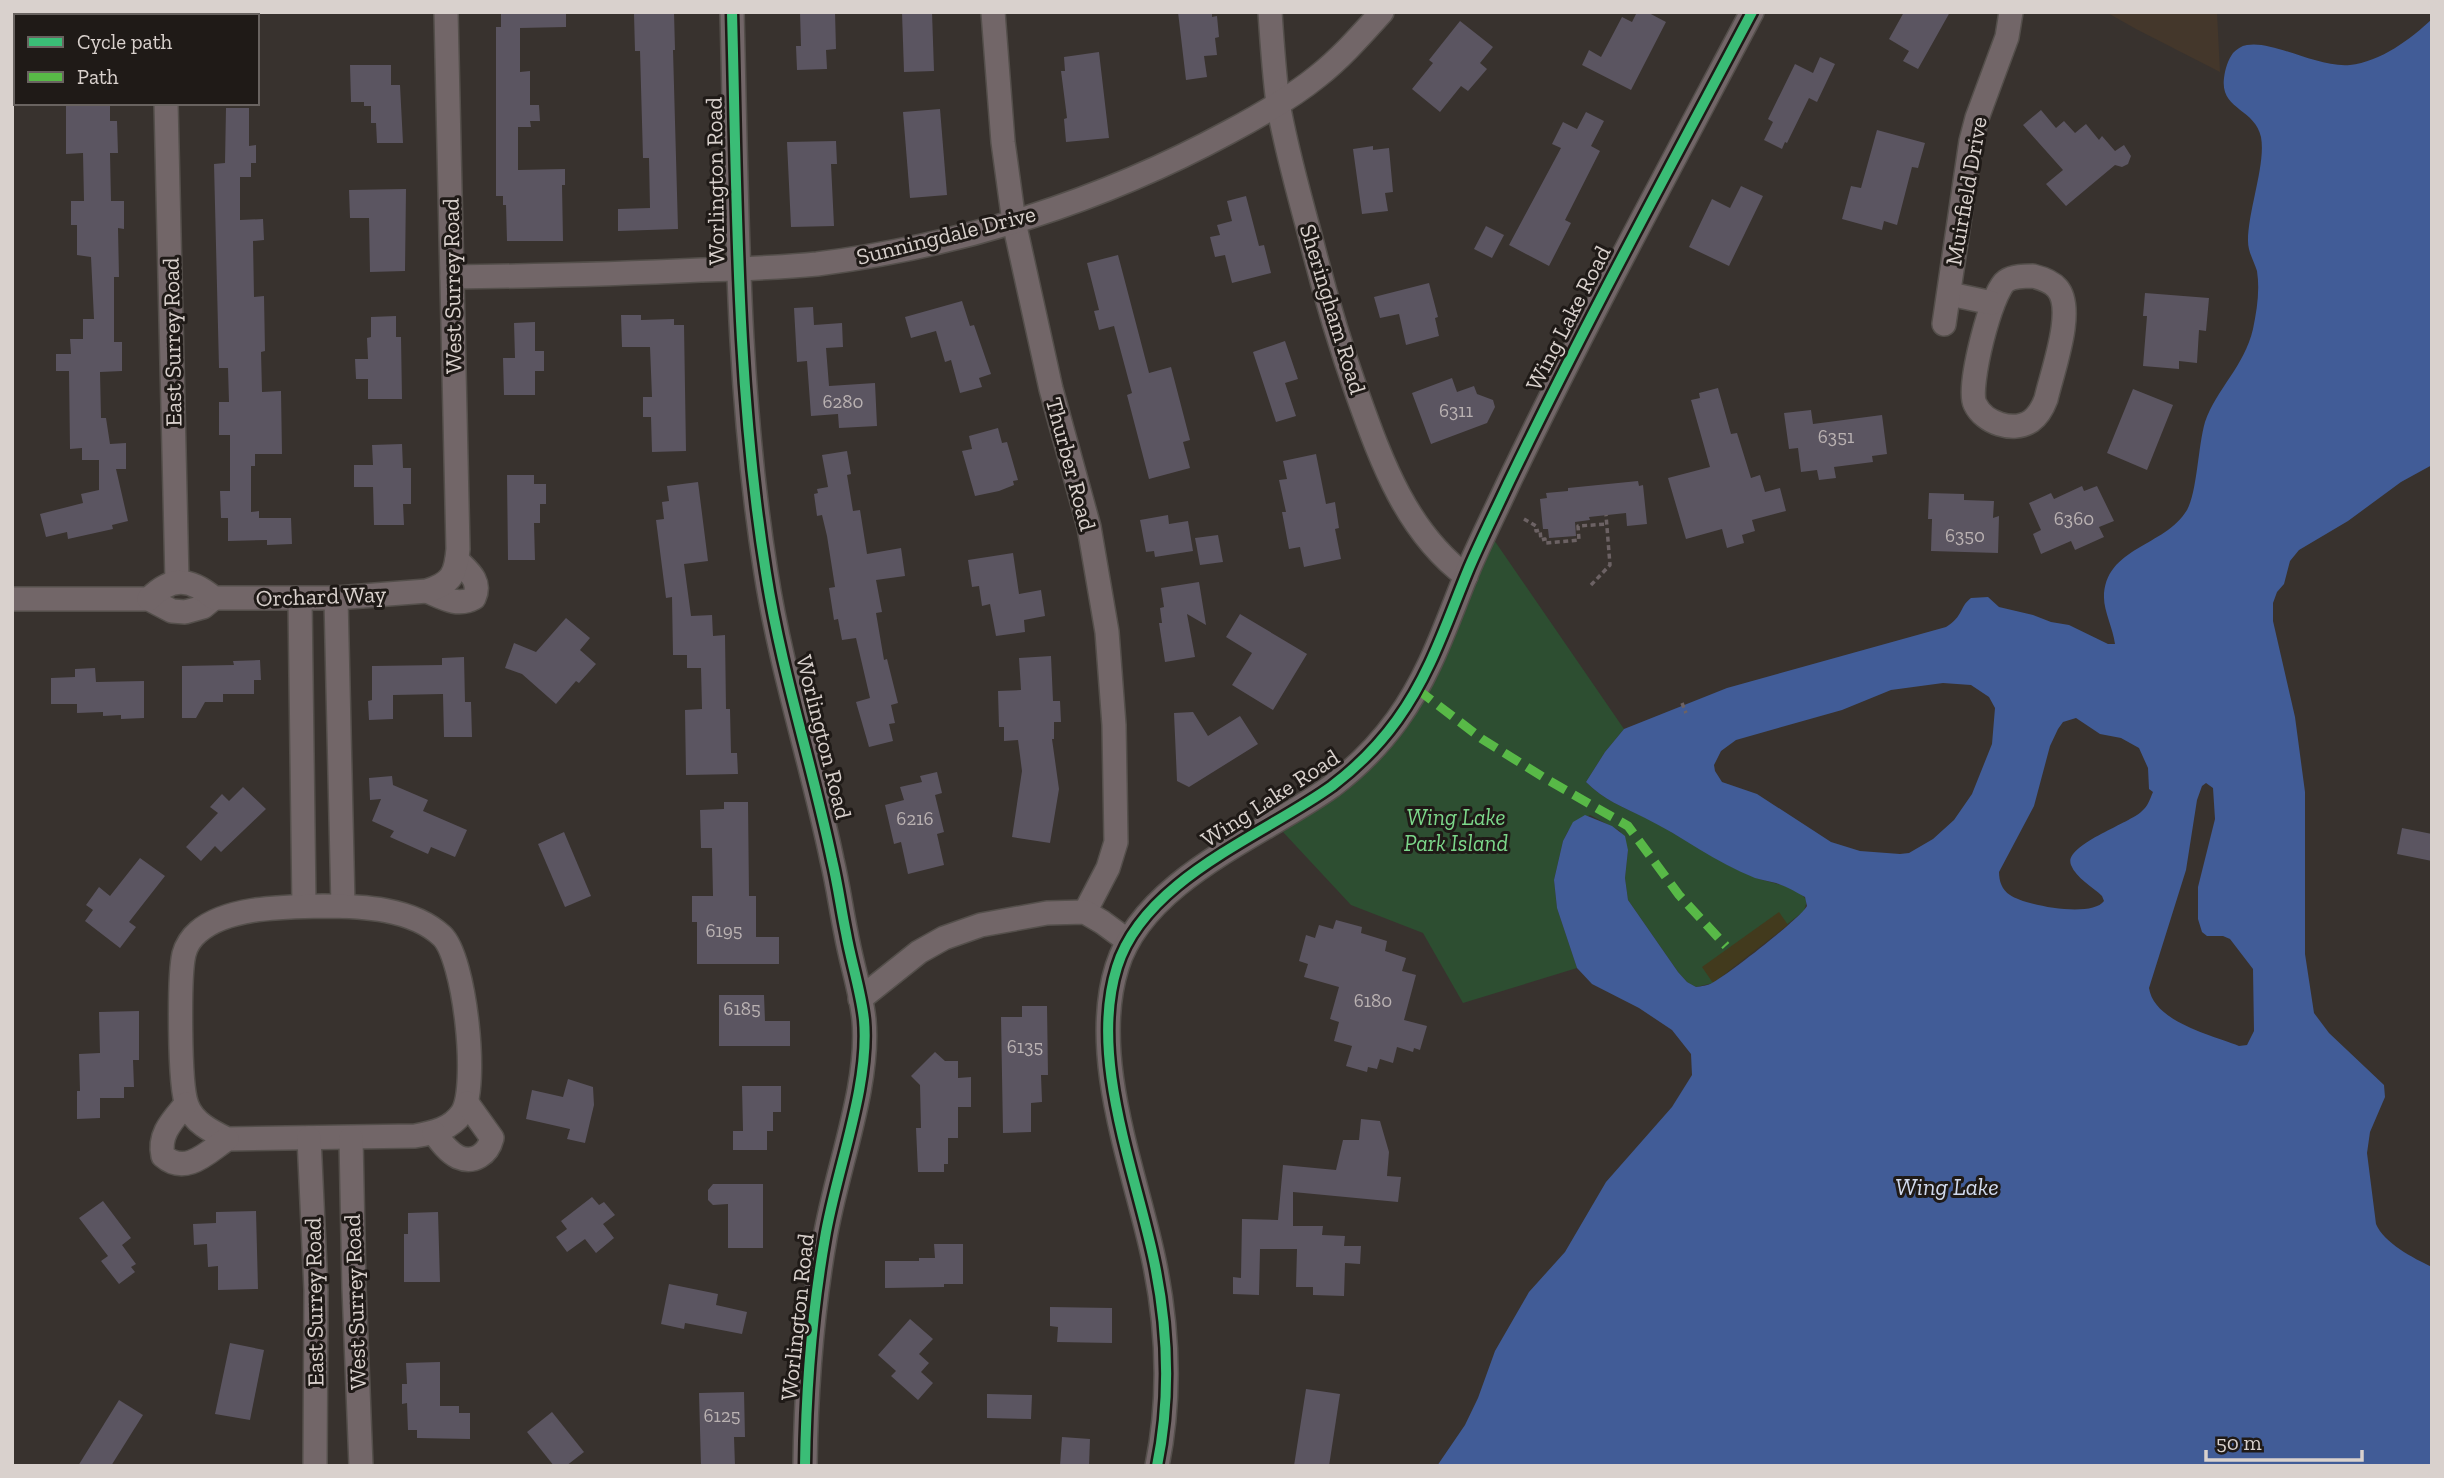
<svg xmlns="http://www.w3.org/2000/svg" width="2444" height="1478" font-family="'Zilla Slab',serif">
  <rect width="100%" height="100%" fill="#38322e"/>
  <polygon fill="#44372b" points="2106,12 2217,12 2220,72 2136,29"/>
  <path fill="#2d4e31" d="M1492 537 1624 729 1605 752 1586 782C1604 800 1623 807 1646 818 1682 836 1716 862 1754 877 1771 884 1797 885 1807 901L1804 911 1713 983 1696 987 1687 982 1678 972 1628 900 1625 878 1628 850 1620 831 1590 815 1568 831 1563 841 1554 880 1557 908 1577 968 1463 1003 1423 933 1351 905 1283 832 1366 773 1397 730Z"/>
  <polygon fill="#423a1d" points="1779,912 1788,925 1713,983 1702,967"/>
  <path fill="#415c97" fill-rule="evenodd" d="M2432 19V465L2401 482 2348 521 2299 550 2290 561 2284 584 2277 592 2273 603V621L2295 717 2305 792V954L2314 1013 2329 1033 2384 1085 2385 1097 2370 1132 2367 1153 2376 1224C2384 1243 2413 1258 2432 1267V1466H1437L1465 1425 1478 1398 1495 1351 1529 1292 1565 1252 1606 1182 1672 1107 1692 1075 1691 1054 1672 1030 1639 1008 1592 984 1577 968 1557 908 1554 880 1563 841 1573 822 1585 815 1612 826 1625 836 1628 850 1625 878 1628 900 1678 972 1687 982 1696 987C1702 986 1707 986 1712 983 1725 977 1802 917 1807 906L1805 897C1796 892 1786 886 1776 883 1769 881 1761 880 1755 878 1716 863 1682 836 1645 818 1623 807 1604 800 1586 782L1605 752 1624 729 1727 688 1946 627C1964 616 1959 607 1971 598L1988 597 1999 607 2033 615 2051 622 2069 625 2108 644H2115C2113 629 2104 611 2104 598 2104 547 2165 547 2187 510 2197 493 2198 446 2205 422 2217 388 2244 367 2253 329 2257 310 2260 290 2257 271 2254 261 2248 252 2248 241 2248 210 2266 164 2261 137 2255 108 2220 110 2224 78 2225 69 2228 60 2233 53 2237 49 2241 46 2247 45 2273 40 2317 68 2350 65 2380 62 2411 39 2432 19ZM1943 683 1971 685 1989 697 1995 708 1992 744 1972 794 1954 820 1933 839 1909 853 1900 854 1860 851 1831 842 1757 794 1722 782 1715 771 1714 765 1721 751 1736 740 1842 710 1891 690ZM2076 718 2100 734 2121 738 2139 748 2148 768 2149 789 2153 792C2150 799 2148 806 2142 811 2129 824 2063 845 2071 865 2076 878 2093 887 2102 896L2104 901C2092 918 2026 906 2010 895 2002 890 1999 881 1999 872L2034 806 2050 746 2058 729 2063 722ZM2206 783 2213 788 2215 819 2198 887V919L2202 932 2207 936H2223L2230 939 2253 969 2254 1031 2247 1045 2239 1046C2212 1035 2154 1022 2149 988L2186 870 2197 800 2202 786Z"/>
  <g fill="#5b5561">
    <polygon points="501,12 566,12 566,27 520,28 520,72 530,71 530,105 539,105 540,121 530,121 531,127 518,127 518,170 565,169 565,185 562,185 563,241 507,241 506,205 503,205 503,196 496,196 496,27 501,27"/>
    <polygon points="641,12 674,12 675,50 673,50 678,229 618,231 618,209 650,208 649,158 643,158 640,51 635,51 634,14 641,14"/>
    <polygon points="800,12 835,12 836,49 826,50 827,69 797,70 796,46 801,46"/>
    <polygon points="902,12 932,12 934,71 904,72"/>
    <polygon points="1178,12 1212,12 1212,17 1217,16 1219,37 1215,38 1217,55 1204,56 1207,77 1186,80"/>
    <polygon points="1637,12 1647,12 1666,22 1631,90 1582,65 1589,50 1601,57 1622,17 1632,22"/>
    <polygon points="1904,12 1950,12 1918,69 1903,61 1909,51 1889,39"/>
    <polygon points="1460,21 1493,47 1480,63 1487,69 1468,91 1461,86 1440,112 1412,89 1433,63 1429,60"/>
    <polygon points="1099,52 1109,138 1066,142 1064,119 1067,118 1061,71 1065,71 1064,57"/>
    <polygon points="1820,57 1835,64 1817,102 1809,98 1787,143 1785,142 1782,149 1764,140 1773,122 1768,119 1795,64 1813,73"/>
    <polygon points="350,65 391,65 391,85 400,85 403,143 377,143 376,123 371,123 371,106 364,106 364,102 351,102"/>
    <polygon points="66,103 110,103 110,121 117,121 118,153 110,153 111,201 124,201 124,229 118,228 119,277 114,277 114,342 122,342 122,371 100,372 101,418 106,418 110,444 126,443 126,469 116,469 128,521 112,525 113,529 68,539 67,532 46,537 40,514 83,503 81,494 99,490 99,460 82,460 82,448 70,449 69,371 56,371 56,354 71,354 70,339 83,339 83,319 94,319 91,257 77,255 77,225 71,225 71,201 84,201 83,153 66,154"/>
    <polygon points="226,108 249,108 249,146 256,145 256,163 251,163 251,177 240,177 240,220 263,219 264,240 253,241 254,297 264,296 265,351 261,352 262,392 281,391 282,454 255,454 255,466 251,466 251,512 259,511 259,518 291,518 292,544 267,545 267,540 228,541 228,518 221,518 220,491 230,491 230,435 219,435 219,402 229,402 228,368 219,368 214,164 225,163"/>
    <polygon points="940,109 947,195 910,198 903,112"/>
    <polygon points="2041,110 2056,128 2064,121 2075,133 2086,124 2099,140 2102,136 2115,151 2124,145 2131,156 2128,164 2122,167 2115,165 2066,206 2046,184 2063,170 2023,125"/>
    <polygon points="1586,112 1604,121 1591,146 1600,151 1565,220 1571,223 1549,266 1509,245 1561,148 1552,144 1563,122 1577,129"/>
    <polygon points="1877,130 1925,143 1918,168 1912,167 1897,225 1884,221 1882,230 1842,219 1851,186 1861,188"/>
    <polygon points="836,141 837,164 831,164 834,226 791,227 787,142"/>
    <polygon points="1373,146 1373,150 1389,148 1393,192 1385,193 1388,211 1362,214 1353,149"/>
    <polygon points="1741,186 1763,196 1729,266 1689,247 1712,199 1730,208"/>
    <polygon points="406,189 405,271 370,272 369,218 350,218 349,190"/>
    <polygon points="1246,196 1259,246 1264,245 1271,273 1232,283 1225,255 1215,257 1210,237 1220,235 1217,225 1232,221 1227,201"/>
    <polygon points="1486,226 1504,235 1492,258 1474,249"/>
    <polygon points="1118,255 1149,373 1171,367 1190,440 1183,442 1190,468 1149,479 1127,395 1132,393 1114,326 1099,330 1094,311 1099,310 1087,263"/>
    <polygon points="1429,283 1438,317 1435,318 1439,336 1406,345 1399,314 1380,318 1374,297"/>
    <polygon points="2145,293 2209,298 2206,331 2199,330 2197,363 2179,361 2179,369 2143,366 2147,316 2143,316"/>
    <polygon points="962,301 970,326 974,325 991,374 979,378 982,387 960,393 951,360 945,362 936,331 911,338 905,317"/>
    <polygon points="813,307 814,325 842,323 843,347 826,348 829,386 875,383 877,426 839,428 838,414 811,416 807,361 797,362 794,308"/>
    <polygon points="621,315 641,315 641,320 674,319 674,325 684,325 686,451 652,452 651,417 643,417 643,397 652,397 650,347 622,347"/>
    <polygon points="396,316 396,337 401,337 402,399 368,399 368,379 356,379 355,359 368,359 367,338 371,337 371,317"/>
    <polygon points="535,322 535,351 544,351 544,371 535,371 535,395 504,395 503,358 515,358 514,323"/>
    <polygon points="1285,341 1298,379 1285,383 1296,416 1276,422 1253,352"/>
    <polygon points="1452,378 1457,392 1474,386 1477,394 1493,400 1495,407 1487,423 1431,444 1412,393"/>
    <polygon points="1718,388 1731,434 1737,433 1751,478 1760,475 1765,492 1780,488 1786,511 1752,520 1755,531 1742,535 1744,543 1727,548 1722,529 1686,539 1668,478 1710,467 1691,400 1700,398 1699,393"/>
    <polygon points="2133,389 2173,405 2147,470 2107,453"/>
    <polygon points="1811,410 1813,424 1882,415 1887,454 1872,456 1873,462 1834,467 1836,478 1819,480 1817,470 1801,472 1798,448 1789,449 1784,413"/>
    <polygon points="998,428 1002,443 1007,442 1018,480 1013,481 1014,485 999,491 975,496 962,451 972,449 969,436"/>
    <polygon points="402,444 403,468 411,468 411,504 403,504 404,525 374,525 373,487 354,487 354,465 373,465 372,445"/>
    <polygon points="847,451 851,474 847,475 853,511 860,510 867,554 901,548 905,576 876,580 882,612 876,613 884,660 887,659 898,703 891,705 895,723 889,724 893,741 869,747 856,702 870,698 856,638 842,640 838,619 834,620 829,588 835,587 827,536 822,515 817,516 814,494 818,493 817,489 828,487 822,455"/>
    <polygon points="1316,454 1326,504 1335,502 1339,528 1335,529 1341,559 1304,567 1300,547 1289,549 1282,512 1286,512 1279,480 1287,479 1283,461"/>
    <polygon points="507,475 534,475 534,484 546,484 546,504 540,504 540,523 534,523 535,560 508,560"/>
    <polygon points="1638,481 1639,486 1643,485 1647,524 1627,526 1626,513 1589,517 1590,520 1575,522 1576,536 1549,538 1548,529 1543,529 1540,499 1547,498 1546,493 1568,491 1568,488"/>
    <polygon points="698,482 708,561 684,564 691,616 712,615 713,636 725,635 726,709 730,709 731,753 737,753 738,774 686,775 685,710 702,709 701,668 687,668 687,655 673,655 672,597 666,598 656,520 664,519 662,502 669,501 667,486"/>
    <polygon points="2082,486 2084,491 2097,486 2114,521 2099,527 2104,537 2075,550 2071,541 2041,554 2033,534 2041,530 2029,503 2051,493 2054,499"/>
    <polygon points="1929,493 1964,494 1964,500 1994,501 1993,518 1999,516 1998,553 1931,551 1932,519 1928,519"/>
    <polygon points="1168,515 1169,524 1188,521 1193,551 1155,557 1154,551 1146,552 1140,520"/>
    <polygon points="1218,535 1223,562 1200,565 1195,538"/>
    <polygon points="1013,553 1019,594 1041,590 1045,616 1024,620 1025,632 996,636 990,604 982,606 979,586 972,587 968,560"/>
    <polygon points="1199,582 1206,625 1187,614 1195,657 1165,662 1159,623 1162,623 1160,608 1164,607 1161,588"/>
    <polygon points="1240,614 1307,654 1273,710 1232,685 1252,653 1226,637"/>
    <polygon points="566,618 590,638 580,650 596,664 579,683 576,681 556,704 522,674 505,668 514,643 536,652"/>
    <polygon points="1051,656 1053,701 1060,701 1061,722 1054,722 1054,739 1052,739 1059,789 1050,843 1012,837 1022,771 1018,740 1004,741 1004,727 999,727 998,691 1021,690 1019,658"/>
    <polygon points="464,657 465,702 471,702 472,737 444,737 443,694 393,695 393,719 369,720 368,701 372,700 372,666 442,665 442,658"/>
    <polygon points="260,660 261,680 254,680 254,694 223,694 223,702 205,702 196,718 182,718 182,666 234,665 233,661"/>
    <polygon points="95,668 96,682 144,681 144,718 121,719 121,715 103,716 103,712 77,713 77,704 51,704 51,678 75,677 75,669"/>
    <polygon points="1193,712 1208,736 1240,716 1258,744 1189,787 1177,781 1174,713"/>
    <polygon points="937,772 942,793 935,795 944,832 937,834 944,865 908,874 901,842 894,844 885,805 904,800 900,787 922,782 920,776"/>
    <polygon points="392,776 393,785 428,800 423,811 467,830 455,857 431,847 428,854 390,837 394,831 372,821 381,799 370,800 369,778"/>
    <polygon points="243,787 266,809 221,852 215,846 201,861 186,847 218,813 210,807 222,794 229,801"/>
    <polygon points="724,802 748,802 749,896 756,896 756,937 779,937 779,964 697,964 697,922 692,922 692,896 713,896 712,848 701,848 700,810 724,809"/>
    <polygon points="2402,828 2432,834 2432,861 2397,854"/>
    <polygon points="564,832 591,896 565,907 538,844"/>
    <polygon points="140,858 165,876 129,922 136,927 120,948 85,921 93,910 86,905 99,887 110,896"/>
    <polygon points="1336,920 1362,927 1361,933 1387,941 1385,951 1406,958 1402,971 1416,975 1404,1020 1427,1026 1420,1050 1414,1048 1413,1052 1397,1047 1393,1063 1380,1059 1377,1069 1368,1067 1367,1072 1346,1066 1352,1046 1334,1041 1339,1022 1330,1019 1339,987 1304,977 1308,964 1299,961 1306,935 1315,938 1319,925 1333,929"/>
    <polygon points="719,995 764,995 765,1021 790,1021 790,1046 719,1046"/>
    <polygon points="1022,1006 1047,1006 1048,1075 1041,1075 1042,1102 1031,1103 1031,1132 1003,1133 1001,1017 1022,1017"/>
    <polygon points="139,1011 139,1060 133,1060 134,1087 124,1087 124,1098 100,1098 100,1118 77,1119 77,1091 80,1091 79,1054 100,1053 99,1012"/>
    <polygon points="935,1052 945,1061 958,1061 958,1078 971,1077 971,1107 958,1107 958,1138 948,1138 948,1164 944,1164 944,1172 918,1172 916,1128 921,1128 920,1085 911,1076"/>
    <polygon points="568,1079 593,1087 594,1105 585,1143 567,1139 570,1129 526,1119 532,1090 563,1097"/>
    <polygon points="742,1086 781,1086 781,1112 773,1112 773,1131 767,1131 767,1150 733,1150 733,1131 743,1131"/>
    <polygon points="1361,1119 1380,1121 1389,1152 1387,1176 1401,1177 1398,1202 1293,1192 1293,1226 1323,1226 1322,1235 1345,1236 1344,1246 1361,1246 1360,1264 1345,1263 1344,1296 1313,1295 1313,1287 1296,1287 1297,1249 1260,1249 1259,1295 1233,1294 1233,1277 1241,1278 1242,1219 1278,1220 1283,1165 1336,1170 1343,1140 1359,1140"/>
    <polygon points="713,1184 763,1184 763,1248 728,1248 728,1204 713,1205 708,1200 708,1190"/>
    <polygon points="592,1197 599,1205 604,1202 615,1215 603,1224 614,1238 596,1253 585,1239 567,1252 556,1237 567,1229 561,1221"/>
    <polygon points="103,1201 131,1238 122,1245 136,1264 131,1267 135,1272 119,1284 101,1261 108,1256 79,1218"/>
    <polygon points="256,1211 258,1289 218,1290 218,1266 208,1267 207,1244 194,1245 193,1224 216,1223 216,1212"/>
    <polygon points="438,1212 440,1282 404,1282 404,1234 408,1234 408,1213"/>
    <polygon points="934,1244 963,1244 963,1284 944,1284 944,1287 885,1288 885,1261 919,1261 919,1258 935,1258"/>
    <polygon points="669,1284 718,1294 716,1305 747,1312 742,1334 685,1323 684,1329 661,1324"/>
    <polygon points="1050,1307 1112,1308 1112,1343 1057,1342 1058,1327 1050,1326"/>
    <polygon points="910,1319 933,1339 919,1354 929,1363 921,1372 933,1383 918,1400 891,1376 896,1371 878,1355"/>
    <polygon points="230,1343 264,1350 250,1420 215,1414"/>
    <polygon points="440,1362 440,1406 459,1406 459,1413 470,1413 470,1439 417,1438 417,1430 408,1430 407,1403 402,1404 402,1384 407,1384 406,1363"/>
    <polygon points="1306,1389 1340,1394 1329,1466 1294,1466"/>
    <polygon points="744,1392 745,1437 734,1437 735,1466 701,1466 699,1393"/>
    <polygon points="987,1394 1032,1395 1031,1419 987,1418"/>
    <polygon points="119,1400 143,1415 111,1466 78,1466"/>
    <polygon points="552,1412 584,1452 566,1466 554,1466 527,1432"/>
    <polygon points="1062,1437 1090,1439 1089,1466 1060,1466"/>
  </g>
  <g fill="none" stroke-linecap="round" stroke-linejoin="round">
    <g stroke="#544f4b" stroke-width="26">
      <g id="minor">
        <polyline points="164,12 164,16"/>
        <path d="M732 12C737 199 736 387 766 573 781 670 812 764 832 860 838 885 841 909 846 933 851 962 861 991 864 1020 870 1086 836 1171 825 1238 812 1312 806 1390 805 1466"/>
        <polyline points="993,12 1003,142 1014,222 1051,389 1089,527 1107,632 1114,725 1116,842 1108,868 1085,912"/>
        <path d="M1270 12C1272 42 1274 73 1278 103 1286 150 1300 197 1312 243 1325 295 1340 345 1358 396 1382 463 1407 532 1466 576"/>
        <polyline points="166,103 177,581"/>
        <path d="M2033 276C2041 278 2051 281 2057 288 2076 309 2052 372 2046 399 2043 407 2038 416 2031 421 2013 433 1984 423 1975 404 1967 388 1991 291 2006 281 2013 276 2025 276 2033 276Z"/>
        <path d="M452 277C535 276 618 274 701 270 739 269 778 268 817 264 960 246 1102 201 1229 132 1259 116 1291 98 1318 76 1342 57 1362 34 1382 12"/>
        <polyline points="1950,294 1992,303"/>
        <polyline points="1944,324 1971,141 1977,118 2007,37 2011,12"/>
        <path d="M427 591C443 598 458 607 474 598 482 581 468 571 457 560"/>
        <polyline points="336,598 343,906"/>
        <polyline points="12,599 149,599 172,611 185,612 203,607 214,598"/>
        <path d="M149 599C172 576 190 578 214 598H336L427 591C452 583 456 574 458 549L446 12"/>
        <polyline points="300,599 304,906"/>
        <path d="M323 906C361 906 412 908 442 936 465 958 479 1087 462 1113 451 1129 433 1133 415 1136L227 1139C211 1131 193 1122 187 1105 179 1085 179 975 184 954 186 946 192 937 198 932 228 906 287 907 323 906Z"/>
        <polyline points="860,999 919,952 944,938 981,925 1047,913 1085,912 1102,922 1128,941"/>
        <path d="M186 1104C173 1120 158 1134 163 1156 186 1176 208 1152 227 1139"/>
        <path d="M434 1133C440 1141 448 1152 458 1157 474 1164 488 1154 492 1138L467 1103"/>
        <polyline points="309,1138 316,1290 315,1466"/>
        <polyline points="351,1138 354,1288 361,1466"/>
        <path d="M1157 1466C1171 1397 1168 1325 1153 1256 1134 1168 1089 1056 1117 967 1144 879 1264 835 1332 786 1357 767 1379 745 1397 720 1431 673 1447 621 1469 568 1481 540 1495 512 1508 484 1585 324 1669 169 1752 12"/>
      </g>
    </g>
    <g stroke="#6c6264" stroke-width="3.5" stroke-dasharray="5 3.5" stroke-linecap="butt">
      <polyline points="1524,519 1536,526 1536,531 1540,530 1541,540 1545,539 1545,543 1579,540 1578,526 1607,524"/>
      <polyline points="1591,585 1610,565 1606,515"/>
      <polyline points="1682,703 1686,713"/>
    </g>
    <use href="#minor" stroke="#726668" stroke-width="23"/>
    <polyline stroke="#58b947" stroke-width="9" stroke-dasharray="18 9" stroke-linecap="butt" points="1417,689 1482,739 1543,777 1628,826 1679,895 1726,946"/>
    <g stroke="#1f1a17" stroke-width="15">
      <g id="cycleway">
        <path d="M732 12C737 199 736 387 766 573 781 670 812 764 832 860 838 885 841 909 846 933 851 962 861 991 864 1020 870 1086 836 1171 825 1238 812 1312 806 1390 805 1466"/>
        <path d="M1157 1466C1171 1397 1168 1325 1153 1256 1134 1168 1089 1056 1117 967 1144 879 1264 835 1332 786 1357 767 1379 745 1397 720 1431 673 1447 621 1469 568 1481 540 1495 512 1508 484 1585 324 1669 169 1752 12"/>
      </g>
    </g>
    <use href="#cycleway" stroke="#3abd76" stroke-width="10"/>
  </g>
  <g text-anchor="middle" stroke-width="6" stroke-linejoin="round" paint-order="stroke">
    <g font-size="19" fill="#bab2b2">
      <text x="843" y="408">6280</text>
      <text x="1456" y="417">6311</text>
      <text x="1836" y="443">6351</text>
      <text x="2074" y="525">6360</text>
      <text x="1965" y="542">6350</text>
      <text x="915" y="825">6216</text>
      <text x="724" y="937">6195</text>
      <text x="1373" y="1007">6180</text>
      <text x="742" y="1015">6185</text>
      <text x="1025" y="1053">6135</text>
      <text x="722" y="1422">6125</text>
    </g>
    <g font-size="23" fill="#d9d1cd" stroke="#1f1a17">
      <text transform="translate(715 181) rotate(-91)" y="8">Worlington Road</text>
      <text transform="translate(1966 191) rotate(-80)" y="8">Muirfield Drive</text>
      <text transform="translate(946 235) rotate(-14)" y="8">Sunningdale Drive</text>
      <text transform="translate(452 286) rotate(-91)" y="8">West Surrey Road</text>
      <text transform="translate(1333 309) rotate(73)" y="8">Sheringham Road</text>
      <text transform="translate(1568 318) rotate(-63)" y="8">Wing Lake Road</text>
      <text transform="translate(172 342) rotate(-91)" y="8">East Surrey Road</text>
      <text transform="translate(1071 464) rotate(75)" y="8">Thurber Road</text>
      <text transform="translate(321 596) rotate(-2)" y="8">Orchard Way</text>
      <text transform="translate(824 737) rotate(76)" y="8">Worlington Road</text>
      <text transform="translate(1270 798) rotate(-33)" y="8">Wing Lake Road</text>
      <text transform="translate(314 1302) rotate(-91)" y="8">East Surrey Road</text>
      <text transform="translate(355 1302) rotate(-92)" y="8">West Surrey Road</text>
      <text transform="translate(797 1317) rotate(-84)" y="8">Worlington Road</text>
    </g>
    <g font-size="23" font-style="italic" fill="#7cd78a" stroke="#1f1a17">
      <text x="1456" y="825">Wing Lake<tspan x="1456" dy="26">Park Island</tspan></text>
    </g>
    <g font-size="24" font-style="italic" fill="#d1daed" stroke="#1f1a17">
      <text x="1947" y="1195">Wing Lake</text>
    </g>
  </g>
  <rect width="2444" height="1478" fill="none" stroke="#d9d1cd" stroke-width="28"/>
  <rect x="14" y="14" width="245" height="91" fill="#1f1a17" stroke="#696360" stroke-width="2"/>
  <rect x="28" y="37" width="35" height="10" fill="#3abd76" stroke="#696360" stroke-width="2"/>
  <text x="77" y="49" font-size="21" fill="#d9d1cd">Cycle path</text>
  <rect x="28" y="72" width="35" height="10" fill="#58b947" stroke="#696360" stroke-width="2"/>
  <text x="77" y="84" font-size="21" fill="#d9d1cd">Path</text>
  <path d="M2206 1450v10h156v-10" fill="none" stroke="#d9d1cd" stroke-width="3.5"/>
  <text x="2216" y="1450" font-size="21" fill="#d9d1cd" stroke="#1f1a17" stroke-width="5" paint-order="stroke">50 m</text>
</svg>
